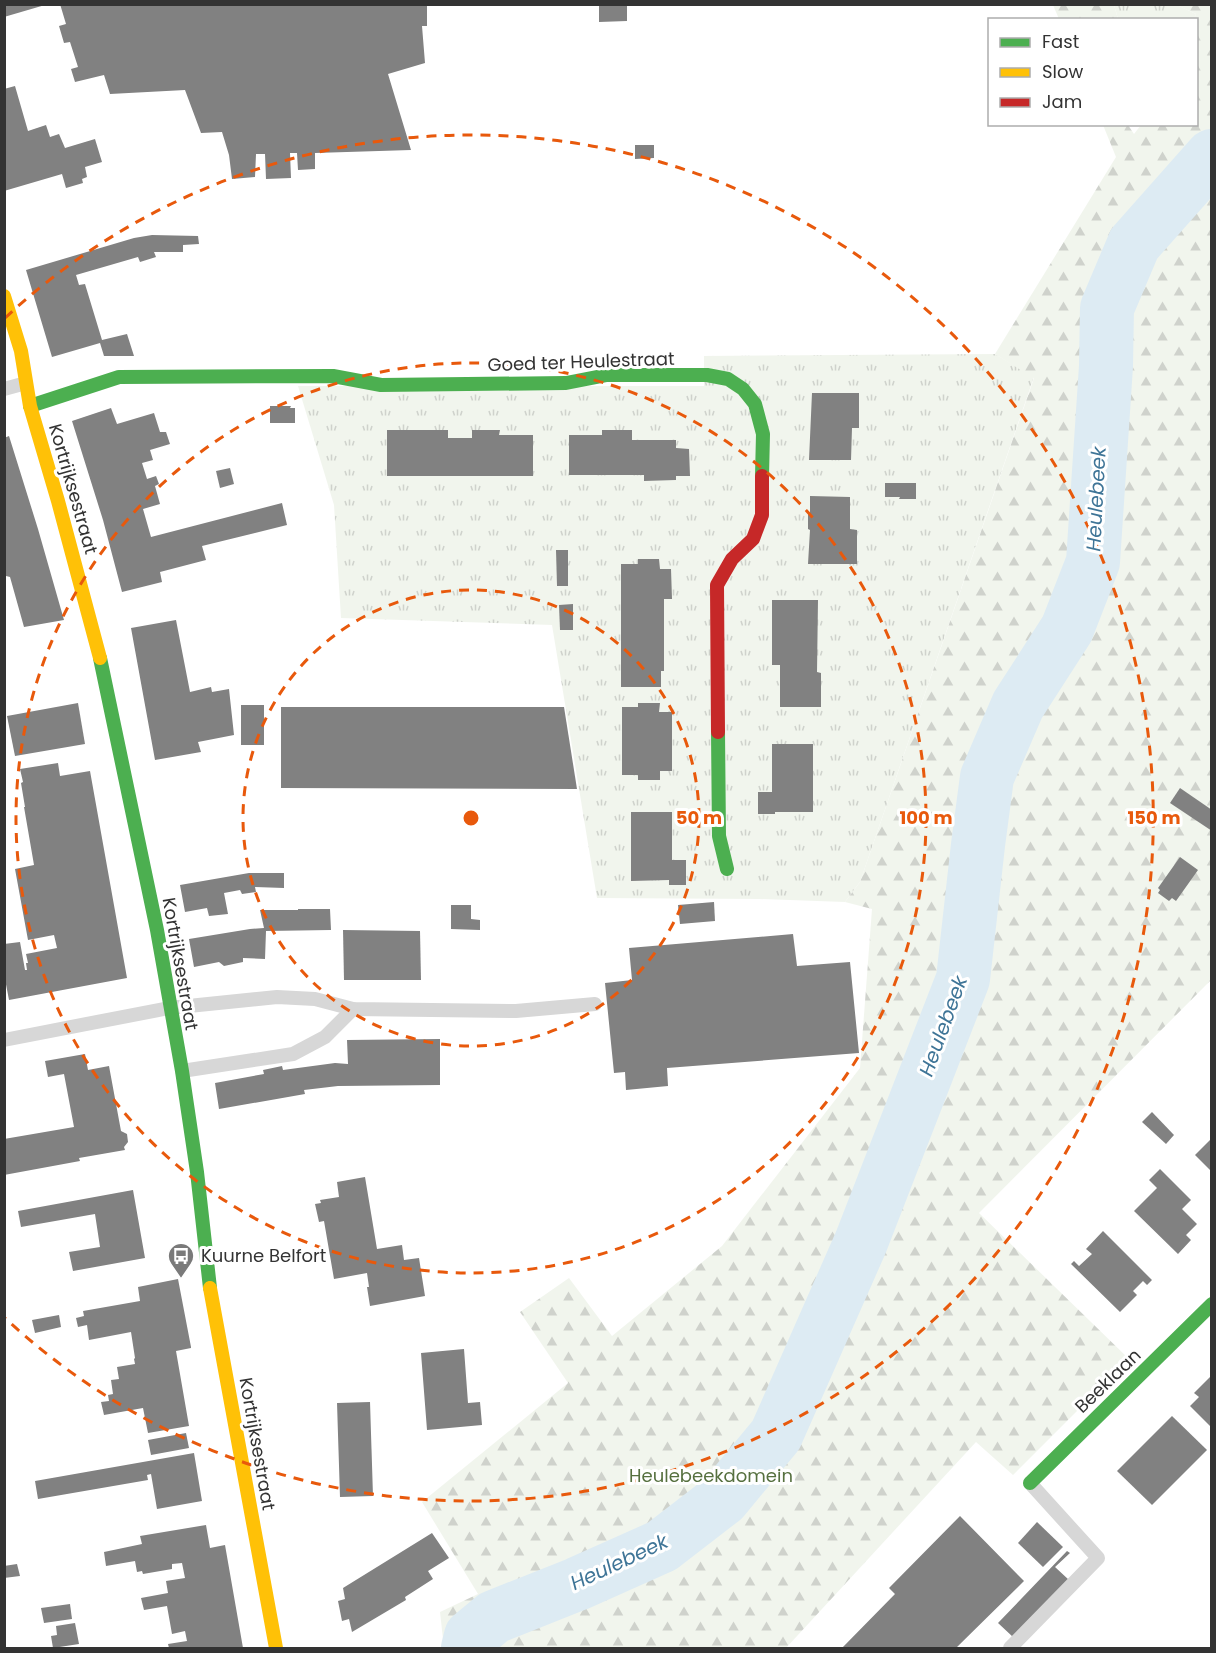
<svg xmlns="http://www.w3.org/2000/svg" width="1216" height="1653" font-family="Poppins,sans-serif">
  <defs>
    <pattern id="grass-tufts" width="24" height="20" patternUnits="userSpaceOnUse" patternTransform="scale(1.5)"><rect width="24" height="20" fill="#f1f5ed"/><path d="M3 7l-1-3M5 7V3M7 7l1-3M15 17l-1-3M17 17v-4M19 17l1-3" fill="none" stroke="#cfd2cc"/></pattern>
    <pattern id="forest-firs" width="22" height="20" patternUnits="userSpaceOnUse" patternTransform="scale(1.5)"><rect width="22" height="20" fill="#f1f5ed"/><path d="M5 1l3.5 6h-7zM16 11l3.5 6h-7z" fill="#cfd2cc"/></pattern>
  </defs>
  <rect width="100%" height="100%" fill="#fff"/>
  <g fill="url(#grass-tufts)">
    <polygon points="1114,5 1177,5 1196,14 1194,19 1118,19"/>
    <polygon points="995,354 1034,377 860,882 845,902 759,899 597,898 552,625 341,618 334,505 298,386 704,386 704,356"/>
  </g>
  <g fill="url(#forest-firs)">
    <polygon points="1053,5 1114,5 1118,19 1059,19"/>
    <polygon points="1177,5 1211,5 1211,980 979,1213 1129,1359 1013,1475 976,1442 786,1648 444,1648 440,1612 478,1594 422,1502 568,1383 520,1312 569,1278 612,1336 722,1246 860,1068 872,909 845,902 860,882 1034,378 995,354 1116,157 1103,125 1128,125 1134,134 1141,125 1196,124 1196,20 1194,19 1196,14"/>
  </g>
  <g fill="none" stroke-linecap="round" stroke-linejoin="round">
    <polyline stroke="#ddebf3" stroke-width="54" points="468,1648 471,1636 494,1617 577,1584 662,1546 723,1499 776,1435 861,1242 963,979 978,845 987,777 1018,705 1067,629 1093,562 1106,366 1107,308 1134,244 1212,156"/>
  </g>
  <g fill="#818181">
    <polygon points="4,4 45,4 45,5 4,17"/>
    <polygon points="60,4 427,4 427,26 422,26 425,63 388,74 411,150 315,153 315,169 298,170 297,153 290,153 291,178 266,179 265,154 256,154 255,177 232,179 229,155 222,132 201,133 185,90 110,94 104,75 75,82 71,69 78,67 70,42 64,43 59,26 66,24"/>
    <polygon points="599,4 627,4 627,21 599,22"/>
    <polygon points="15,86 28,131 46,125 50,137 59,134 65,148 95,139 102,162 85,167 87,177 82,179 83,183 66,188 62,174 4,191 4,89"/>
    <polygon points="635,145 654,145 654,158 635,159"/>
    <polygon points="152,235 198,236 199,244 183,245 183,252 154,252 156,257 140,262 138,257 76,275 79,285 85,284 102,340 127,334 134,356 104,356 100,343 52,357 26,270 134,238"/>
    <polygon points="812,393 859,393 859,428 852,428 851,460 809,460"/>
    <polygon points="270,406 291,406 290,408 295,408 295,423 270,423"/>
    <polygon points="111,408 117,424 154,413 160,432 166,432 170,444 150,450 153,460 142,463 147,479 156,476 159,484 155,486 160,504 143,509 151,537 282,503 287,525 202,546 206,560 160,572 162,582 122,592 103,520 72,421"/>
    <polygon points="387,430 448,430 448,438 472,438 472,430 500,430 499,435 533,435 533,476 387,476"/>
    <polygon points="602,430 632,430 632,440 676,440 676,448 689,449 690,476 676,476 676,480 644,481 644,475 569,475 569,435 602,435"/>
    <polygon points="9,436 38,529 64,620 24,627 10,577 6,576 4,570 6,566 4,559 4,438"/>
    <polygon points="230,468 234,484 220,488 216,471"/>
    <polygon points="885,483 916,483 916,499 899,499 900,497 885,497"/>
    <polygon points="810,496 850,497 850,529 857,530 857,564 808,564 810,530 808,529 808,513 810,513"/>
    <polygon points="556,550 568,550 568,586 557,586"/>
    <polygon points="638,559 659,559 660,569 671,569 672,599 664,599 664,671 661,671 661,687 621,687 621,564 638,564"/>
    <polygon points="772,600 818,600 817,672 821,673 821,707 780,707 780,665 772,665"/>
    <polygon points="573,604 573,630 560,630 559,605"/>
    <polygon points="176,620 190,692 211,687 212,692 229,689 234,735 198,742 201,752 155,760 131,628"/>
    <polygon points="78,703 85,744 15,756 7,716"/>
    <polygon points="638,703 660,703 659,712 672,712 672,771 660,771 660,780 638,780 638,775 622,775 622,707 638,707"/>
    <rect x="241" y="705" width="23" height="40"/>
    <polygon points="281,707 564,707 577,789 281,788"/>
    <polygon points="772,744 813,744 813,812 775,812 775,814 758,814 758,792 772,792"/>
    <polygon points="58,763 60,776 90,771 127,978 9,1000 4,974 4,944 20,942 25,970 27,970 26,963 28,963 26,954 57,948 54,935 28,940 15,869 34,865 24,807 25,807 21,783 23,782 20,769"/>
    <polygon points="1180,788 1212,810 1212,831 1170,803"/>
    <polygon points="631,812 672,812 672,860 686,860 686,885 669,885 669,880 631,881"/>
    <polygon points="1180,857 1198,870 1176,901 1172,898 1169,901 1158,893 1160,890 1158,888"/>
    <polygon points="249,873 284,873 284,888 255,887 256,892 242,894 240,890 224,893 228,914 209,916 207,908 185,912 180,885"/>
    <polygon points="714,902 715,921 680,924 678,905"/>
    <polygon points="451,905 471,905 471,919 480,920 480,930 451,929"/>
    <polygon points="298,909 330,909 331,930 266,931 265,959 243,958 243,962 224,966 219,962 194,967 189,939 250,929 264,928 260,910 298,910"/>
    <polygon points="343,930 420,931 421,980 344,980"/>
    <polygon points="793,934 797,966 850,962 859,1053 667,1068 668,1086 626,1090 625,1072 614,1073 605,983 632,980 629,948"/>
    <polygon points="440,1039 440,1085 338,1086 304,1090 305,1094 219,1109 215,1083 264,1074 263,1070 282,1066 283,1070 335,1063 348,1064 347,1040"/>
    <polygon points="85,1054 88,1070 109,1066 121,1131 127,1134 128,1142 124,1147 125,1150 79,1158 80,1161 4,1175 4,1139 74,1127 64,1074 48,1077 45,1061"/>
    <polygon points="1152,1112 1174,1135 1166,1144 1142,1122"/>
    <polygon points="1212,1138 1212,1172 1195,1155"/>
    <polygon points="1160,1169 1191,1200 1182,1209 1197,1224 1186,1235 1191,1240 1178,1254 1134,1211 1157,1188 1149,1180"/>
    <polygon points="365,1177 377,1249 402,1245 404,1260 419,1258 425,1296 370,1306 367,1287 369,1287 367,1273 334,1279 324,1221 319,1222 315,1204 321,1203 320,1200 339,1197 337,1182"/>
    <polygon points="133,1190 145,1258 73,1271 69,1252 100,1247 95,1214 21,1227 18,1211"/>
    <polygon points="1103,1231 1152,1280 1147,1285 1143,1281 1133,1291 1137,1295 1120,1312 1071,1264 1074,1261 1079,1266 1092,1254 1086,1249"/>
    <polygon points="178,1279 191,1347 191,1348 176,1351 189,1426 148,1433 143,1408 104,1415 101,1402 109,1401 108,1395 113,1394 111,1380 119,1379 117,1367 135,1364 134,1359 135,1358 131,1332 89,1340 87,1325 78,1327 76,1318 84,1316 83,1311 140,1301 138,1287"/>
    <polygon points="59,1315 61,1327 35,1333 32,1320"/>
    <polygon points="464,1349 468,1403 480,1402 482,1425 427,1430 421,1353"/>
    <polygon points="1212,1375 1212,1428 1190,1406 1199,1397 1194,1393"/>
    <polygon points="370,1402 373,1496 340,1497 337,1403"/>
    <polygon points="1172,1416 1207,1450 1152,1505 1117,1471"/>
    <polygon points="186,1433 189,1448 151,1455 148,1440"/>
    <polygon points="194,1453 202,1501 157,1509 151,1474 147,1475 148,1480 38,1499 35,1481"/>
    <polygon points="960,1516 1024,1581 956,1648 842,1648 895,1594 889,1588"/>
    <polygon points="1037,1522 1063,1547 1043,1567 1018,1543"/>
    <polygon points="206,1525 210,1548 225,1545 243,1648 169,1648 168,1644 187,1641 185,1631 172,1634 167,1606 144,1610 141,1598 168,1593 166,1581 185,1578 182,1563 172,1564 172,1569 143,1574 142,1571 137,1572 135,1561 106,1566 104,1552 142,1544 140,1536"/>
    <polygon points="432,1533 449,1558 428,1571 433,1579 405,1597 406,1600 352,1632 349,1619 342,1621 338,1601 345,1599 343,1588"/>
    <polygon points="1067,1551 1070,1553 1055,1567 1069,1580 1013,1637 998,1623"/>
    <polygon points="17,1564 20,1576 4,1578 4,1566"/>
    <polygon points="70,1604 72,1619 44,1623 41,1608"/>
    <polygon points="75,1623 79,1644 53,1648 51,1636 57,1635 56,1626"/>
  </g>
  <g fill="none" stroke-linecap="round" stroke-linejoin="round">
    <g stroke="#d7d7d7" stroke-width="14">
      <polyline points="4,389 26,383"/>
      <polyline points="4,1040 169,1008 277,997 315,999 353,1009 516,1011 595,1004"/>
      <polyline points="182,1071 293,1054 325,1037 353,1009"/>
      <polyline points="1010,1648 1098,1558 1030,1483"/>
    </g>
    <g stroke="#4caf50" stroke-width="14">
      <polyline points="30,406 119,377 333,376 381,385 566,383 607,375 707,375 728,379 743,389 755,404 763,434 762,476"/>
      <polyline points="100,658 157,930 182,1071 197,1172 210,1288"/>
      <polyline points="718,732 719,836 727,869"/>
      <polyline points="1030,1483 1212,1304"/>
    </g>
    <g stroke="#ffc107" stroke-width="14">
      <polyline points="4,296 21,351 30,406 58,501 100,658"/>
      <polyline points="210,1288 276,1648"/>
    </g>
    <polyline stroke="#c62828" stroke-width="14" points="718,732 717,585 732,559 753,539 762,515 762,476"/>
  </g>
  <g fill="none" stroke="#e8590c" stroke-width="3" stroke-dasharray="10 8">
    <circle cx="471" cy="818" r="228"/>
    <circle cx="471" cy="818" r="455"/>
    <path d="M5 318A683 683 0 1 1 5 1318"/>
  </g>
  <defs>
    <g id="bus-pin" transform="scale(1.35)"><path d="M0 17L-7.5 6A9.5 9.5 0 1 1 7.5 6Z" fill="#7a7a7a" stroke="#fff"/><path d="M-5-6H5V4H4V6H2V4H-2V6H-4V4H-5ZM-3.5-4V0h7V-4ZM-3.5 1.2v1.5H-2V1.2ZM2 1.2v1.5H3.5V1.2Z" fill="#fff"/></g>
  </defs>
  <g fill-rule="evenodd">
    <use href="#bus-pin" x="181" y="1256"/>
  </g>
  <g text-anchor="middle" stroke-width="6" stroke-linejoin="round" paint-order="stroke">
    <g font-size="18" fill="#333" stroke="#fff">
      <text transform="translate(581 362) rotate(-2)" y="6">Goed ter Heulestraat</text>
      <text transform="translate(73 489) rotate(74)" y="6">Kortrijksestraat</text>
      <text transform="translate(180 964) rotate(80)" y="6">Kortrijksestraat</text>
      <text transform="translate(1108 1381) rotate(-44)" y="6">Beeklaan</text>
      <text transform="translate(257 1444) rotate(80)" y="6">Kortrijksestraat</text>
    </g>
    <g font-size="18" fill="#333" stroke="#fff" text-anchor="start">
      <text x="201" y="1262">Kuurne Belfort</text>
    </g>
    <g font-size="18" fill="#56703f" stroke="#fff">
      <text x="711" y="1482">Heulebeekdomein</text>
    </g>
    <g font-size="20" font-style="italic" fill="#3f7597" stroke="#fff">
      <text transform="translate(1096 499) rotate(-87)" y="7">Heulebeek</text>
      <text transform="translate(943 1026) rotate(-70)" y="7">Heulebeek</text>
      <text transform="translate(619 1562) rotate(-25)" y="7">Heulebeek</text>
    </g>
  </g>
  <circle cx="471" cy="818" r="9" fill="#e8590c" stroke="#fff" stroke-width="3"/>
  <g font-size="18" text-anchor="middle" font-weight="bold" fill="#e8590c" stroke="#fff" stroke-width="6" stroke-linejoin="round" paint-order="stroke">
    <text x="699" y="824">50 m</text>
    <text x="926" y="824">100 m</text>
    <text x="1154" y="824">150 m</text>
  </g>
  <rect width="1216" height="1653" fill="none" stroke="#333333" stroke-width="12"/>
  <rect x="988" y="18" width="210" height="108" fill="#ffffff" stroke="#adadad" stroke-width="1.5"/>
  <rect x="1000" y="38" width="30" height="9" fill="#4caf50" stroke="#adadad" stroke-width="1.5"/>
  <text x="1042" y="48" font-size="18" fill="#333333">Fast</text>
  <rect x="1000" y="68" width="30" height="9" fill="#ffc107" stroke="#adadad" stroke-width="1.5"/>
  <text x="1042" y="78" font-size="18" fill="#333333">Slow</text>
  <rect x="1000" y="98" width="30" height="9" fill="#c62828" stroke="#adadad" stroke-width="1.5"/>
  <text x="1042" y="108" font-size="18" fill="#333333">Jam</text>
</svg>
